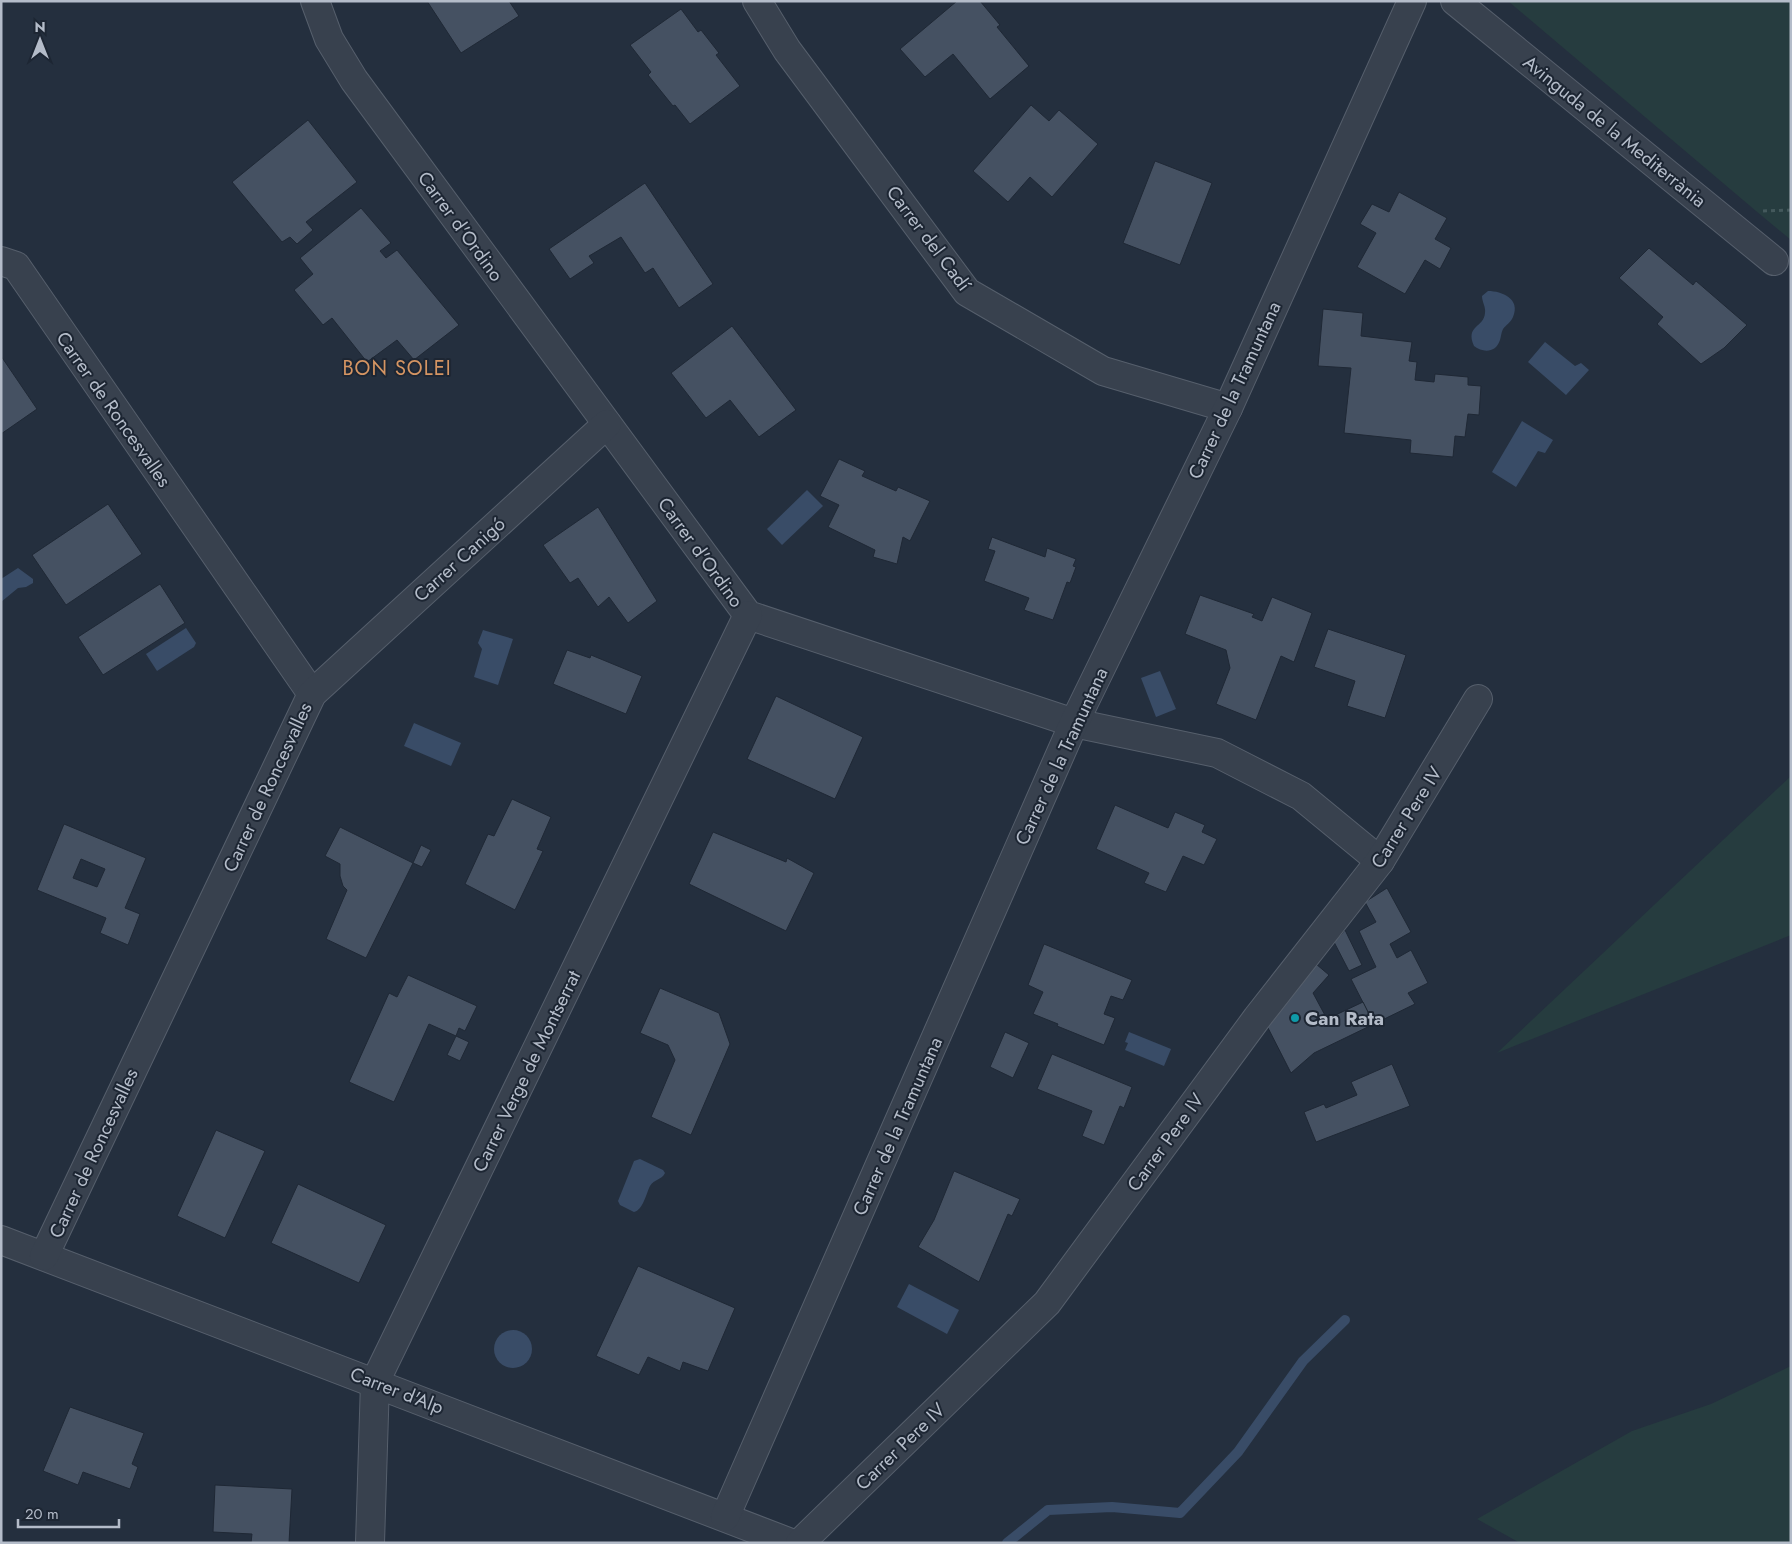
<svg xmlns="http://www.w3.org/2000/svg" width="1792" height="1544" font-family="Jost,sans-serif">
  <rect width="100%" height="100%" fill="#242f3e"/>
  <g fill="#263c3f">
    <polygon points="1508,1 1791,1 1791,240 1756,211"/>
    <polygon points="1791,776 1791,935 1497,1053"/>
    <polygon points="1791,1366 1791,1543 1520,1543 1477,1519 1632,1431 1711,1404"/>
  </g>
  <g fill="#394c67">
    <path d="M1488 291C1502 291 1521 299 1513 317 1511 322 1506 325 1503 329 1501 333 1501 337 1500 340 1496 353 1483 353 1474 346 1465 325 1484 328 1485 313 1486 307 1482 302 1482 296Z"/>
    <polygon points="1545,342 1575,366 1581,363 1589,370 1566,395 1528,362"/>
    <polygon points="1522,421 1553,440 1545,453 1538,451 1516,487 1492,472"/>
    <polygon points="807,490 823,506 782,545 767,529"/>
    <polygon points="18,568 33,579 33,583 26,587 18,588 1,602 1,579"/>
    <polygon points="186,628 196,643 194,647 157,671 146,654"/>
    <polygon points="483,630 513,639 498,685 474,677 482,649 478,643"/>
    <polygon points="1160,671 1176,709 1156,717 1141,678"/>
    <polygon points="414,723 461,743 451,766 404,746"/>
    <polygon points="1129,1032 1171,1049 1164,1066 1125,1050 1128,1043 1125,1042"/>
    <path d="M640 1159 663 1170 665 1173C662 1180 654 1179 650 1186 646 1194 643 1210 634 1212L620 1205 618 1201 634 1161Z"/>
    <polygon points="909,1284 959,1310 947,1334 897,1307"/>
    <circle cx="513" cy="1349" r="19"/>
  </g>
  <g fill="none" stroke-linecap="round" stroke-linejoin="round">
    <polyline stroke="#394c67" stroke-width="10" points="1007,1543 1048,1510 1112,1507 1180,1513 1238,1452 1303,1361 1345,1320"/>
  </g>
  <g fill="#455162" stroke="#1f2835" fill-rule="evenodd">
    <polygon points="427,1 509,1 519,16 461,53"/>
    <polygon points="957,1 980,1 1000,25 997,27 1029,66 990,99 953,54 925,77 900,49"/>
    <polygon points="681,9 698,32 701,30 719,53 716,55 740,86 690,124 675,105 673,106 648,75 651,72 630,45"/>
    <polygon points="1031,105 1049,121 1059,110 1098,144 1052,197 1030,177 1008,202 973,171"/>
    <polygon points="308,120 357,182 306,222 313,230 297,244 290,237 282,242 232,182"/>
    <polygon points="1155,161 1212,183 1180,265 1123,243"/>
    <polygon points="645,183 713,284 679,308 653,268 645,273 621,237 589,256 594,263 570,279 549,249"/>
    <polygon points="1399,192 1447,218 1435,239 1451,248 1440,269 1425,260 1405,294 1357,267 1376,233 1360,224 1372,204 1389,212"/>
    <polygon points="361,208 391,243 380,251 386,258 397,250 459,325 414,360 397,340 367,362 332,318 323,325 294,290 313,274 300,258"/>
    <polygon points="1649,248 1693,285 1696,281 1747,325 1724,348 1701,364 1657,324 1663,317 1619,278"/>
    <polygon points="1323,309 1363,313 1361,336 1412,342 1409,361 1417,362 1415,380 1434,382 1435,374 1468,377 1468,385 1481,386 1479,415 1468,414 1465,437 1455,436 1453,457 1410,453 1411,440 1344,433 1351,368 1318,366"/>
    <polygon points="732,326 796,410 759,437 730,400 706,418 671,373"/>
    <polygon points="1,356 37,409 1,434"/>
    <polygon points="839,459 865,471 862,476 896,491 898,487 930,501 910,541 903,537 897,564 873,557 875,550 828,527 839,505 820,496"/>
    <polygon points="108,504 142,554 66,605 32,555"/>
    <polygon points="598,507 657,601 628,623 609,597 598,607 578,578 570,583 543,545"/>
    <polygon points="992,537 1045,557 1047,548 1076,559 1073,566 1076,567 1070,583 1067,582 1053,620 1024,610 1029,598 984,581 995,551 988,549"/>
    <polygon points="160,584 185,623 103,675 78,637"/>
    <polygon points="1200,595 1254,614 1252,617 1262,621 1272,597 1312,613 1294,662 1281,656 1256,720 1216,704 1230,668 1226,650 1185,634"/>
    <polygon points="1328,629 1406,655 1385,718 1347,706 1355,681 1314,667"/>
    <polygon points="567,650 590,658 591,655 642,676 626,714 553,684"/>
    <polygon points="776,696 863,737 835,799 747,759"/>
    <polygon points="512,799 551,817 537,849 543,851 515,910 465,884 488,834 494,836"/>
    <polygon points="1115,805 1168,828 1175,812 1205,825 1202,832 1217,839 1204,865 1183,856 1166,892 1144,883 1149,873 1096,849"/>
    <path d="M64 824 146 858 125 908 140 914 128 945 100 933 106 918 37 890ZM81 859 105 869 97 887 73 878Z"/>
    <polygon points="340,827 413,863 366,958 326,939 347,890 343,886 340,876 340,864 325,856"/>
    <polygon points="713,832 786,862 787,858 814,873 786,931 689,884"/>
    <polygon points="421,845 431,850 422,867 413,863"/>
    <polygon points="1387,888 1411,932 1390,944 1397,958 1411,950 1428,983 1408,993 1415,1004 1374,1024 1351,979 1376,967 1359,931 1376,922 1365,902"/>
    <polygon points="1345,930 1362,965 1349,971 1334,942"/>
    <polygon points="1044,944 1132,980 1123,1000 1111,996 1104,1014 1115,1018 1104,1045 1057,1026 1058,1024 1033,1014 1043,992 1028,985"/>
    <polygon points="1316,964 1329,975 1313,993 1327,1019 1363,1002 1374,1024 1314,1053 1291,1073 1265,1022"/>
    <polygon points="408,975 477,1006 465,1031 459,1028 456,1036 429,1024 394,1102 349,1082 389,993 397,997"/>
    <polygon points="660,988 719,1013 730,1044 691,1135 651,1117 675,1060 668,1045 640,1033"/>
    <polygon points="1005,1032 1029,1043 1013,1078 990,1067"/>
    <polygon points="456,1036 469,1042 460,1061 447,1055"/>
    <polygon points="1052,1054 1132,1087 1124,1108 1120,1106 1104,1145 1082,1136 1092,1111 1037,1089"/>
    <polygon points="1392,1064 1410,1106 1316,1142 1304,1112 1324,1104 1326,1108 1357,1095 1351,1082"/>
    <polygon points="216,1130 265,1151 225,1238 177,1216"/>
    <polygon points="954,1171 1020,1199 1012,1216 1008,1214 979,1282 918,1247 934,1220"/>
    <polygon points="298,1184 386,1225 359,1283 271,1243"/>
    <polygon points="638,1266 735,1308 708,1371 683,1362 680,1371 648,1357 639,1375 596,1356"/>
    <polygon points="70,1407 144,1433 132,1464 138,1467 130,1489 83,1472 78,1485 43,1471"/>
    <polygon points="215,1485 292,1489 289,1543 251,1543 252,1534 213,1532"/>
  </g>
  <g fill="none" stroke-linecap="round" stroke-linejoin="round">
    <g stroke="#565f6c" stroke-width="30">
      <g id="minor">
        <polyline points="315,1 329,39 354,80 748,615 1074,723 1217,753 1301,796 1380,861"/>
        <polyline points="757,1 787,50 967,292 1103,371 1228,408"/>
        <polyline points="1455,1 1774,261"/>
        <polyline points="1,261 16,266 312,694"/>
        <polyline points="1,1240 791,1543"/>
        <polyline points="44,1256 312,694 607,424"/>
        <polyline points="725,1517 1074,723 1228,408 1412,1"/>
        <polyline points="370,1543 375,1382 748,615"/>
        <polyline points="800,1543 1047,1303 1257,1018 1380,861 1478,699"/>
      </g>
    </g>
    <polyline stroke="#44595c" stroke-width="3" stroke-dasharray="4 4" stroke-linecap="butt" points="1763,211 1791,210"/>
    <use href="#minor" stroke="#38414e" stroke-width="28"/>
  </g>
  <circle fill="#0f9aa8" stroke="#1d2633" stroke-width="2" cx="1295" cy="1018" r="5"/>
  <g text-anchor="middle" stroke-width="4" stroke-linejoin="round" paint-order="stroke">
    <g font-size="19" fill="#b4bcc9" stroke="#1d2633">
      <text transform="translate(1615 131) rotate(39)" y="7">Avinguda de la Mediterrània</text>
      <text transform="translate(461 226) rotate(54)" y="7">Carrer d'Ordino</text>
      <text transform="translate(929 238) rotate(53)" y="7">Carrer del Cadí</text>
      <text transform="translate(1234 390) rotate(-65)" y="7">Carrer de la Tramuntana</text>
      <text transform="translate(114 409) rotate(55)" y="7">Carrer de Roncesvalles</text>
      <text transform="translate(701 552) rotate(54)" y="7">Carrer d'Ordino</text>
      <text transform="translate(459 559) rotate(-42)" y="7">Carrer Canigó</text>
      <text transform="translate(1061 756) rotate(-65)" y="7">Carrer de la Tramuntana</text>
      <text transform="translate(267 787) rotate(-65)" y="7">Carrer de Roncesvalles</text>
      <text transform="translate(1406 817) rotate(-58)" y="7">Carrer Pere IV</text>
      <text transform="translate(526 1071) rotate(-64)" y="7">Carrer Verge de Montserrat</text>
      <text transform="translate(897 1126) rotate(-66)" y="7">Carrer de la Tramuntana</text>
      <text transform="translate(1165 1142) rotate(-54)" y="7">Carrer Pere IV</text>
      <text transform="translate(93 1153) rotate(-65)" y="7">Carrer de Roncesvalles</text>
      <text transform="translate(397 1390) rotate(21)" y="7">Carrer d'Alp</text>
      <text transform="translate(900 1446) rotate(-44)" y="7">Carrer Pere IV</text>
    </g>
    <g font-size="19" font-weight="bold" fill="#b4bcc9" stroke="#1d2633" text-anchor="start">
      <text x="1305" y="1025">Can Rata</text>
    </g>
    <g font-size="20" letter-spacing="1" fill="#d59563" stroke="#1d2633">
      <text x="397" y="375">BON SOLEI</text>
    </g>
  </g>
  <rect width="1792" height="1544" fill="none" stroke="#b4bcc9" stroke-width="5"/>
  <g transform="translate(40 40)" stroke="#1d2633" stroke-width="4" paint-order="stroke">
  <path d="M0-4L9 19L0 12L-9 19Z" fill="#b4bcc9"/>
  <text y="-8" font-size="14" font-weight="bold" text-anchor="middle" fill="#b4bcc9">N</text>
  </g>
  <path d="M18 1519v8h101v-8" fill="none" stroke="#b4bcc9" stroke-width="2.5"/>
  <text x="25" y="1519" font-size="15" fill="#b4bcc9" stroke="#1d2633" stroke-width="4" paint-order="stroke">20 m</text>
</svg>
